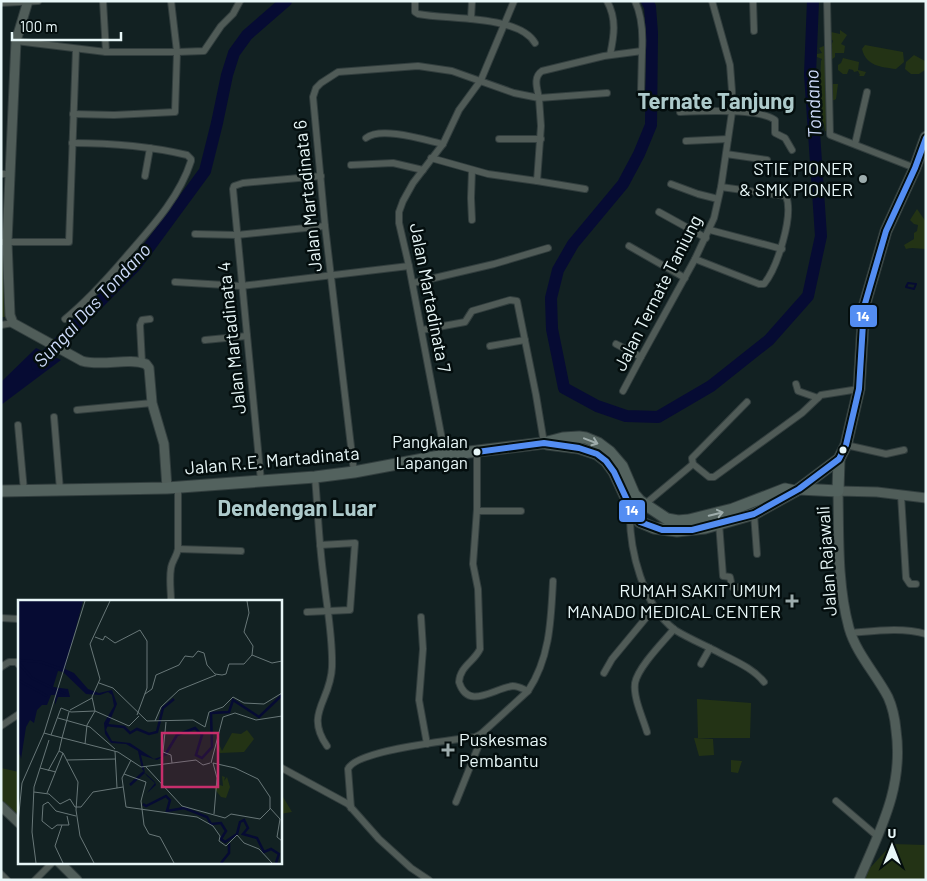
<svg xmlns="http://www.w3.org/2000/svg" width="927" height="881" font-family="Barlow,sans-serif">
  <rect width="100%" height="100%" fill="#122122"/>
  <g fill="#233315">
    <polygon points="840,30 847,35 841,44 845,46 844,53 835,53 835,57 828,62 829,84 838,84 836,99 830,102 830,133 825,131 824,125 821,121 822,118 821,107 816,104 814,97 820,80 821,61 822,59 817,57 817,54 822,53 819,48 826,45 831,46 833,41 829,36 831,32 840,34"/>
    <path d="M865 45 903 52 904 62 896 69C881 67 866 66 862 49Z"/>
    <polygon points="914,55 925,61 925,70 919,74 911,74 905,69 906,62"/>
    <polygon points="843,58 859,62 858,70 866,72 864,76 859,76 860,75 858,71 854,72 853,70 849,69 847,74 843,74 838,70 838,65 841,63"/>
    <path d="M917 209 926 222V249C918 249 913 247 906 249L904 245 914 239V233L917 231 918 225 914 224 910 220Z"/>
    <rect x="1" y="245" width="5" height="72"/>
    <polygon points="697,699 751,703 750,738 698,738"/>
    <polygon points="694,738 713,739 714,755 699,756"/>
    <polygon points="731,760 742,761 738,773 731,772"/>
    <polygon points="1,768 19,772 19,819 1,804"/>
    <polygon points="280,792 292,812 280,814"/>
    <polygon points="892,844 926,845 926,880 859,880"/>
  </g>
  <polygon fill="#060b33" points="36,348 61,360 1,405 1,382"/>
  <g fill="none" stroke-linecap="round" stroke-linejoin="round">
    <polygon stroke="#060b33" stroke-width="2" points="908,283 916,284 914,289 906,287"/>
    <g stroke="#060b33" stroke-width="12">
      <polyline points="647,1 650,7 652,33 651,125 639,154 623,184 573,244 558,270 551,298 552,329 564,388 597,406 626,416 658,417 711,386 769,340 808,296 821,236 810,74 813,1"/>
      <polyline points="37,365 136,265 205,171 217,123 227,75 234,53 247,35 286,1"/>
    </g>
    <g stroke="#323e3e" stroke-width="8">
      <g id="street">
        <polyline points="103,1 106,52"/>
        <path d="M415 1V12L418 14C448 20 519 15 535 43"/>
        <path d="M607 1C617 19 614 36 610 55"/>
        <path d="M635 1C642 16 643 35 642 51"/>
        <polyline points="753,1 754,31"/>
        <polyline points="827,1 830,135 915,168"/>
        <polyline points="1,3 38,1"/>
        <polyline points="471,19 472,1"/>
        <polyline points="16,41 106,52 177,52 171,1"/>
        <path d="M607 93 539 98C537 88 533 77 542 71L604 56 642 51 641 92"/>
        <path d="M680 112C700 111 760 108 775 120V133L785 138 792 150"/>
        <polyline points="73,114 114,115 175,112 177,52 204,51 221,26 233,14 240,1"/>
        <path d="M366 138C381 126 425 140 443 144"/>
        <polyline points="499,139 541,139"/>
        <polyline points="686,141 728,139"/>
        <polyline points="855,144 867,92"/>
        <polyline points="726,154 767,160"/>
        <polyline points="351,165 393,163 423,170"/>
        <polyline points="1,174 9,174"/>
        <polyline points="145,176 150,148"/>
        <polyline points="537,181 585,189"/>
        <polyline points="671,184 698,194 718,199"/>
        <polyline points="659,212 706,238"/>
        <polyline points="472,220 471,198 472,170"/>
        <polyline points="710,230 782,249"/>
        <polyline points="195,234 237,235 325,226"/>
        <polyline points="1,242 69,242 76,49"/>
        <polyline points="629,246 685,278"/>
        <path d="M695 259 759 284H764C777 268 794 216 786 196L721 187"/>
        <polyline points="175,282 241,286 409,266"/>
        <polyline points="413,283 494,264 548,248"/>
        <path d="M65 319C87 301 106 280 124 259 149 230 179 199 191 161V159L187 155C149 146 111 143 72 143"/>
        <polyline points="1,325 13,323"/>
        <polyline points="422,330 465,322 472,311 510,300 517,301 536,395 544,443"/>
        <polyline points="205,340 247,336"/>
        <polyline points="616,344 641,357"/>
        <polyline points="490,346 525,340"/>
        <polyline points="142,363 140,325 142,320 150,319"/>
        <polyline points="796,384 798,391 818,398"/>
        <polyline points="623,391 641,357 695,259 714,218 721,187 732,112 732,91 730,65 712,1"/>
        <polyline points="747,402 692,458 693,464 709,477 714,477 802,413 821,395 859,389"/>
        <polyline points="77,410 152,403"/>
        <polyline points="54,417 60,490"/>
        <polyline points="18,425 24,491"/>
        <polyline points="846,445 886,454 904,450"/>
        <polyline points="445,455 409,266 399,223 399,212 403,201 413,183 443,144 459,110 481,80 514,1"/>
        <polyline points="354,472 325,226 313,97 316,88 321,83 338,72 418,66 452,71 514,93 539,98 541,126 537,181 488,174 431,158"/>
        <path d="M315 477C318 511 319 546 324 580 327 609 333 638 332 667 331 701 304 713 327 746"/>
        <polyline points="261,481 233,189 234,186 243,183 321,176"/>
        <polyline points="901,495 906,578 910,584 916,584"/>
        <polyline points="644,505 693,464"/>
        <polyline points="477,511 521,511"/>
        <path d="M630 512C629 549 643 606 675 630 688 638 702 644 716 651 732 660 752 667 764 682"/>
        <polyline points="754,514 757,554"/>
        <polyline points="719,523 723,576 730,577 732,587 763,589"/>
        <polyline points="178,549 241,551"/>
        <path d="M171 601C171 590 169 580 171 568 172 561 177 556 178 549V487"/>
        <polyline points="307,612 350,610 355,543 320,545"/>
        <polyline points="421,617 423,649 419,700 427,744"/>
        <polyline points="1,618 19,619"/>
        <path d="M851 633C875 631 902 627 926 634"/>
        <polyline points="701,664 710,648"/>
        <polyline points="1,667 9,662 16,662 19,665"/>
        <polyline points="604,673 612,659 655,607"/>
        <path d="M528 691C550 658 551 620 553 581"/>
        <polyline points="1,726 19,714"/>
        <path d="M647 732C643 718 633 698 635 683 638 667 664 641 674 629"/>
        <polyline points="280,767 348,804 379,839 411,868 429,880"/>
        <polyline points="836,801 877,836"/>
        <polyline points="456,802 480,742 481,734"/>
        <path d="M351 808 348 769C356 750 453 740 475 737L481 734 528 691C523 689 518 686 513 686 494 688 468 711 459 682 460 666 474 662 480 649L478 589 473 564 477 509V452"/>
        <polyline points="1,874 7,880"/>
        <polyline points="35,880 53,862"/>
      </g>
    </g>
    <g stroke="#323e3e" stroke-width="11">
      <g id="secondary">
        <path d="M28 1 16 41 7 242 10 315 13 323 82 361C103 367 128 357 146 364L149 368 152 403 164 444 167 488"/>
        <polyline points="1,806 19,823"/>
        <polyline points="59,862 77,880"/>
        <path d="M859 880C880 830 904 787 896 730 895 719 893 708 888 697 876 674 856 653 849 628 837 584 839 536 838 491L877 492 926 498"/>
      </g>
    </g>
    <g stroke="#323e3e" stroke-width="13">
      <g id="highway">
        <polyline points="547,444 579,448 597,454 606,461 614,472 634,515 640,522 654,528 677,531 705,528 754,514 799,489 839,459 846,445 859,389 864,307 886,231 915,168 926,137"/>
        <polyline points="799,489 838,491 839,459"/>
        <polyline points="1,491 167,488 315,477 354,472 445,455 544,443 563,438 579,437 586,438 598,443 610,452 622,466 634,494 640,501 667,519 678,521 689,520 733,509 785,489 795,491"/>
      </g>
    </g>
    <use href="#street" stroke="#505b57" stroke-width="6"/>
    <use href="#secondary" stroke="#505d59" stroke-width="9"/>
    <use href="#highway" stroke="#53625e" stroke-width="11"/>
    <g stroke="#040e0e" stroke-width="10">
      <polyline id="bus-1" points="477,452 544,443 579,448 597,454 606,461 614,472 634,515 640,522 662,530 692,530 754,514 799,489 839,459 846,445 859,389 864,307 886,231 915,168 926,138"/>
    </g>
    <use href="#bus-1" stroke="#538df2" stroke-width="6"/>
  </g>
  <defs><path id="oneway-shaft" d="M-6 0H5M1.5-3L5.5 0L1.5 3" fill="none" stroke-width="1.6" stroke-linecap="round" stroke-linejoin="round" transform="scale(1.25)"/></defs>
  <g stroke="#9eacab">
    <use href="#oneway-shaft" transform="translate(591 441) rotate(21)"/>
    <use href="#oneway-shaft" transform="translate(716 514) rotate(-14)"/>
  </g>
  <g fill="#9dacad" stroke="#040e0e" stroke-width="2">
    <circle cx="863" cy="179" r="5"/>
    <path d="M789.5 593.5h5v5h5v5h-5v5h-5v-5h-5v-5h5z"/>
    <path d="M445.5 742.5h5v5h5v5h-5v5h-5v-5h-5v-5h5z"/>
  </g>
  <g fill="#e8f7f8" stroke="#040e0e" stroke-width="2">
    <circle cx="843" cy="450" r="4.5"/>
    <circle cx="477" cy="452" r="4.5"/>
  </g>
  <g text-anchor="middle" stroke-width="5" stroke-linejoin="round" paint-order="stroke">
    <g font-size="17" fill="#e8f7f8" stroke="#040e0e" text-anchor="end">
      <text x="468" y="448">Pangkalan<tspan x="468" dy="21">Lapangan</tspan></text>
    </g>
    <g font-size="18" fill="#e8f7f8" stroke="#040e0e" text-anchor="end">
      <text x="853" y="175">STIE PIONER<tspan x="853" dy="21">&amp; SMK PIONER</tspan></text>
      <text x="781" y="597">RUMAH SAKIT UMUM<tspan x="781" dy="21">MANADO MEDICAL CENTER</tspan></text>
      <text x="459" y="746" text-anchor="start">Puskesmas<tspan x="459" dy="21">Pembantu</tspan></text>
    </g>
    <g font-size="18" fill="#e8f7f8" stroke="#040e0e">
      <text transform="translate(308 196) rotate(-96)" y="6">Jalan Martadinata 6</text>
      <text transform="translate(658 293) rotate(-63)" y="6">Jalan Ternate Taniung</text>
      <text transform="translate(430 298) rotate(79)" y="6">Jalan Martadinata 7</text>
      <text transform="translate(232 338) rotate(-96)" y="6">Jalan Martadinata 4</text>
      <text transform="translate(272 461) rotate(-5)" y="6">Jalan R.E. Martadinata</text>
      <text transform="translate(827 561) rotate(-94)" y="6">Jalan Rajawali</text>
    </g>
    <g font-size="19" font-style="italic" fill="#cddaf9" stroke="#040e0e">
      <text transform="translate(813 104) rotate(-93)" y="7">Tondano</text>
      <text transform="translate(92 305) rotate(-47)" y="7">Sungai Das Tondano</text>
    </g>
    <g font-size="22" font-weight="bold" fill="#adcacb" stroke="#040e0e">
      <text x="716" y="109">Ternate Tanjung</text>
      <text x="297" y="516">Dendengan Luar</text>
    </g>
  </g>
  <g transform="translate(18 600)">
    <rect width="264" height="264" fill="#122122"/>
    <path d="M229 130 236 139 226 152 202 153 199 148 201 144 204 151 214 133 223 134ZM204 176 207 177 206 181 209 177 212 187 208 198 203 197 196 188 198 184 205 186Z" fill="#233315"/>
    <path d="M0 1H65L47 69 56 73 70 89 81 93 94 90 99 104 88 130 94 141 112 143 136 159 148 155 139 160 123 155 127 173 137 182 138 185 129 193 137 183 129 176 124 169 120 151 108 144 93 143 87 134 86 123 96 106 94 95 90 92 82 95 68 94 45 72 40 71 35 87 50 89 52 97H40L37 105V95H33L29 105H24L19 110 16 123 12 120 8 127 3 159 2 154 0 156Z" fill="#060b33"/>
    <path fill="none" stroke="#060b33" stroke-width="2.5" d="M0 60 23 62 43 69M0 62 14 78 47 94M0 80 29 96M88 125 106 127 112 133 119 129 131 134 139 132 145 108 156 99M147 155 159 135 177 128 184 135 178 155 184 158 194 147 193 113 211 112 215 100 241 117 264 95M112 185 126 172M125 204 128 206 148 196 152 200 149 211 166 208 189 217 193 224 203 223 208 231 203 239 207 242 219 234 222 222 226 220 230 228 225 234 239 238 246 252 253 249 261 254 258 263M203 263 211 253V243"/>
    <path fill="none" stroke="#687778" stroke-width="1" d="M229 1 231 13 226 32 235 46 234 55M77 37 85 40 87 36 97 43 122 30 129 41V88L119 115M81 83 95 88 129 121 175 120 187 127 191 112 205 107 215 97 226 103 246 104 264 93M127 94 134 89 138 75 161 65 167 56 175 57 180 51 186 53 189 65 197 74 204 75 208 74 211 64H226L234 55 254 63 264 61M52 110 74 98M77 111 111 126 121 116M40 118 72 127 97 149M137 121 143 107 161 90 198 75M148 122 145 152 153 155 154 163M26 133 67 1M33 135 43 108 53 112 77 111 74 97 82 79 72 44 92 1M33 135 100 152 123 167 178 160 185 165 192 163M44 138 51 112M44 138 41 151 45 153 60 182 58 210 62 236 76 263M67 144 69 125 77 111M97 151 99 188M49 160 98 159M113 160 104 178 108 207 179 217 195 226 202 236 201 241 208 246 219 235 226 243 241 249 254 263M193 163 205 117 217 113 238 120 264 116M128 167 164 206 207 218 213 214 242 219 252 209V197L240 179 217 168 195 163 199 178 196 214M22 168 38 172M30 171 41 151M106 174 128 182 123 201 126 225 131 234 142 237 156 263M16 192 31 194 42 204 52 199 57 207H63L75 192 105 187M29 193 45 153M252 208 262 219 259 237 264 241M24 221 25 205 30 202 38 211 58 216M24 221 34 229 39 225H51L49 216M0 223 4 183 26 133 33 135M44 225 37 246 45 263M18 263 14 232 16 187 31 140"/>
    <path fill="#c62e6b" fill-opacity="0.15" stroke="#c62e6b" stroke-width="2.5" d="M144 133H200V187H144Z"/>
    <rect width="264" height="264" fill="none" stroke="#e8f7f8" stroke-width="2.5"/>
  </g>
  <g stroke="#040e0e" stroke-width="2">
    <rect x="849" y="304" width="29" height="24" rx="5" fill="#538df2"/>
    <rect x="618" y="499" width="28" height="24" rx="5" fill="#538df2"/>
  </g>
  <g font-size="14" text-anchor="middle" font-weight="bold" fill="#fff">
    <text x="863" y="321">14</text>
    <text x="632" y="515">14</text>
  </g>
  <rect width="927" height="881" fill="none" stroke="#e8f7f8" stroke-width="5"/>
  <g transform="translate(892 846)" stroke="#040e0e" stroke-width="4" paint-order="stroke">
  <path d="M0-4L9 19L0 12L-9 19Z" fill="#e8f7f8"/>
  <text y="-8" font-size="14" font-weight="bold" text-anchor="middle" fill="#e8f7f8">U</text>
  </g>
  <path d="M12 32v8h109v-8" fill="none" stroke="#e8f7f8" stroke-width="2.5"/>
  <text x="20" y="32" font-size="15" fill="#e8f7f8" stroke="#040e0e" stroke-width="4" paint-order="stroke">100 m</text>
</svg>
